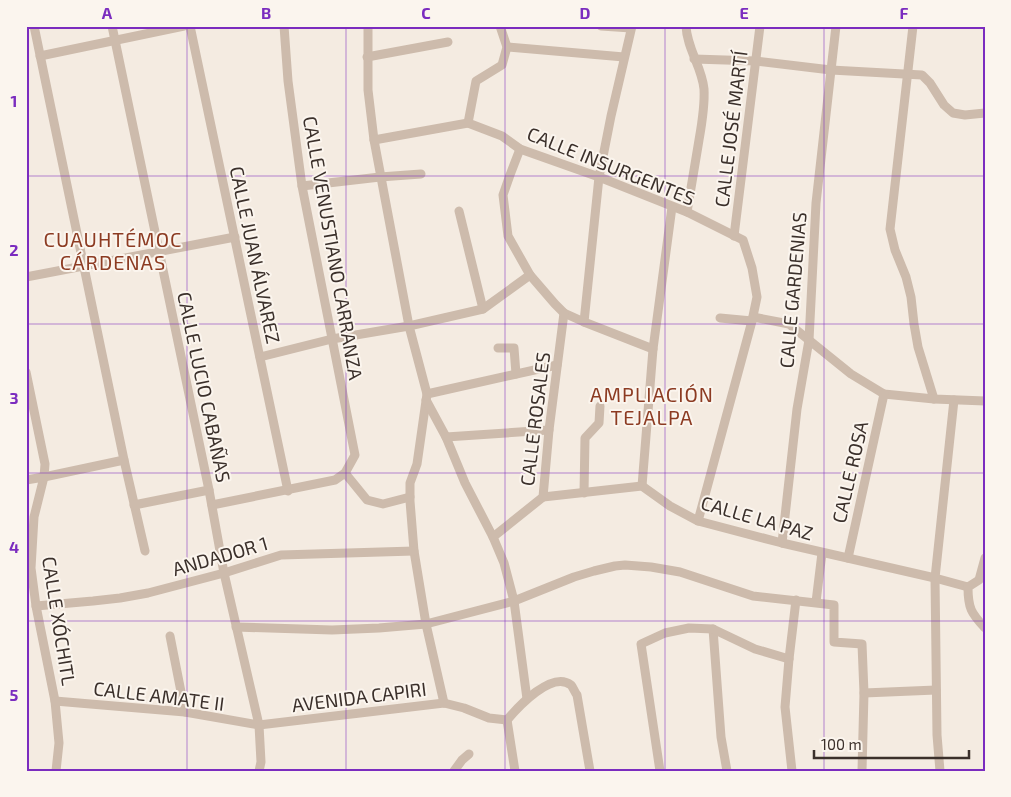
<svg xmlns="http://www.w3.org/2000/svg" width="1011" height="797" font-family="'Exo 2',sans-serif">
  <rect width="100%" height="100%" fill="#f4ebe1"/>
  <g fill="none" stroke-linecap="round" stroke-linejoin="round">
    <g stroke="#cdbbac" stroke-width="9">
      <polyline points="34,26 124,460 145,551"/>
      <polyline points="112,26 209,490 224,573 259,725 261,762 259,771"/>
      <polyline points="190,26 288,491"/>
      <polyline points="368,26 368,90 374,140 409,326 427,394 417,464 410,483 410,501 414,551 426,624 444,703"/>
      <polyline points="601,26 631,28"/>
      <path d="M686 26C687 49 702 67 704 89 705 106 702 123 699 140 695 164 691 188 687 212"/>
      <polyline points="913,26 890,229 895,250 906,277 911,297 914,324 918,347 934,399"/>
      <polyline points="507,47 624,57"/>
      <polyline points="40,56 184,26"/>
      <polyline points="367,57 448,42"/>
      <polyline points="694,59 756,61 831,70 922,75 930,83 944,105 953,113 965,115 985,113"/>
      <polyline points="468,123 476,81 502,65 507,47 500,26"/>
      <polyline points="374,140 468,123 502,136 520,149 599,177 687,212 743,240 752,268 757,297 752,321 698,521"/>
      <polyline points="520,149 510,175 503,195 508,236 530,275 555,304 564,313 584,322 653,349"/>
      <polyline points="302,186 380,177 421,174"/>
      <polyline points="459,211 483,309"/>
      <polyline points="734,236 760,26"/>
      <polyline points="26,277 235,237"/>
      <polyline points="753,317 789,324 851,374 884,394 934,399 985,401"/>
      <polyline points="720,318 752,321"/>
      <polyline points="584,322 599,177 611,116 632,26"/>
      <polyline points="498,348 514,348 516,374"/>
      <polyline points="260,357 332,339 409,326 483,309 530,275"/>
      <polyline points="26,372 45,464 44,477 34,517 31,568 36,606 55,701 59,743 56,771"/>
      <polyline points="427,394 557,365"/>
      <polyline points="426,400 446,437 465,483 493,537 504,563 514,601 527,699"/>
      <polyline points="446,437 549,430"/>
      <polyline points="345,473 367,500 383,504 410,497"/>
      <polyline points="26,480 44,477 124,460"/>
      <polyline points="642,486 653,349 672,207"/>
      <polyline points="584,493 585,438 599,423 600,406"/>
      <polyline points="543,497 642,486 670,506 698,521 782,543 935,578 968,587"/>
      <polyline points="134,505 209,490"/>
      <polyline points="212,505 335,480 345,473 355,455 302,186 288,81 284,26"/>
      <polyline points="493,537 543,497 549,430 564,313"/>
      <polyline points="782,543 797,409 809,340 816,203 836,26"/>
      <polyline points="848,558 884,394"/>
      <path d="M985 558 979 580 968 587C968 608 971 613 985 628"/>
      <polyline points="816,602 822,553"/>
      <polyline points="36,606 93,601 120,598 148,593 224,573 281,555 414,551"/>
      <polyline points="236,627 332,630 379,628 426,624 514,601 574,577 594,571 615,566 625,565 651,567 680,572 753,596 834,605 834,642 862,644 864,693 862,771"/>
      <polyline points="713,629 721,737 727,771"/>
      <polyline points="170,636 185,712"/>
      <polyline points="864,693 936,690"/>
      <path d="M55 701 185 712 259 725 444 703 464 708 489 718 507 720C518 707 552 670 571 685 573 687 575 693 577 695L590 771"/>
      <polyline points="507,720 515,771"/>
      <polyline points="454,771 462,760 469,754"/>
      <polyline points="660,771 641,644 665,633 689,628 713,629 755,649 789,659"/>
      <polyline points="792,771 785,707 789,659 796,600"/>
      <polyline points="940,771 937,735 935,578 954,400"/>
    </g>
  </g>
  <path fill="none" stroke="#7b2cbf" stroke-width="1" stroke-opacity="0.55" d="M187 26V771M346 26V771M505 26V771M665 26V771M824 26V771M26 176H985M26 324H985M26 473H985M26 621H985"/>
  <g text-anchor="middle" stroke-width="4" stroke-linejoin="round" paint-order="stroke">
    <g font-size="19" fill="#3b302b" stroke="#fbf5ee">
      <text transform="translate(731 129) rotate(-83)" y="7">CALLE JOSÉ MARTÍ</text>
      <text transform="translate(611 166) rotate(22)" y="7">CALLE INSURGENTES</text>
      <text transform="translate(333 248) rotate(80)" y="7">CALLE VENUSTIANO CARRANZA</text>
      <text transform="translate(255 255) rotate(78)" y="7">CALLE JUAN ÁLVAREZ</text>
      <text transform="translate(793 290) rotate(-85)" y="7">CALLE GARDENIAS</text>
      <text transform="translate(204 387) rotate(78)" y="7">CALLE LUCIO CABAÑAS</text>
      <text transform="translate(535 419) rotate(-83)" y="7">CALLE ROSALES</text>
      <text transform="translate(850 472) rotate(-77)" y="7">CALLE ROSA</text>
      <text transform="translate(757 518) rotate(16)" y="7">CALLE LA PAZ</text>
      <text transform="translate(220 556) rotate(-16)" y="7">ANDADOR 1</text>
      <text transform="translate(59 621) rotate(81)" y="7">CALLE XÓCHITL</text>
      <text transform="translate(159 696) rotate(7)" y="7">CALLE AMATE II</text>
      <text transform="translate(359 697) rotate(-7)" y="7">AVENIDA CAPIRI</text>
    </g>
    <g font-size="20" letter-spacing="1" fill="#8c3b22" stroke="#fbf5ee">
      <text x="113" y="247">CUAUHTÉMOC<tspan x="113" dy="23">CÁRDENAS</tspan></text>
      <text x="652" y="402">AMPLIACIÓN<tspan x="652" dy="23">TEJALPA</tspan></text>
    </g>
  </g>
  <rect width="1011" height="797" fill="none" stroke="#fbf5ee" stroke-width="55"/>
  <path d="M814 750v8h155v-8" fill="none" stroke="#3b302b" stroke-width="2.5"/>
  <text x="821" y="750" font-size="15" fill="#3b302b" stroke="#fbf5ee" stroke-width="4" paint-order="stroke">100 m</text>
  <rect x="28" y="28" width="956" height="742" fill="none" stroke="#7b2cbf" stroke-width="2"/>
  <g font-size="16" text-anchor="middle" font-weight="bold" fill="#7b2cbf">
    <text x="107" y="19">A</text>
    <text x="266" y="19">B</text>
    <text x="426" y="19">C</text>
    <text x="585" y="19">D</text>
    <text x="744" y="19">E</text>
    <text x="904" y="19">F</text>
    <text x="14" y="107">1</text>
    <text x="14" y="256">2</text>
    <text x="14" y="404">3</text>
    <text x="14" y="553">4</text>
    <text x="14" y="701">5</text>
  </g>
</svg>
